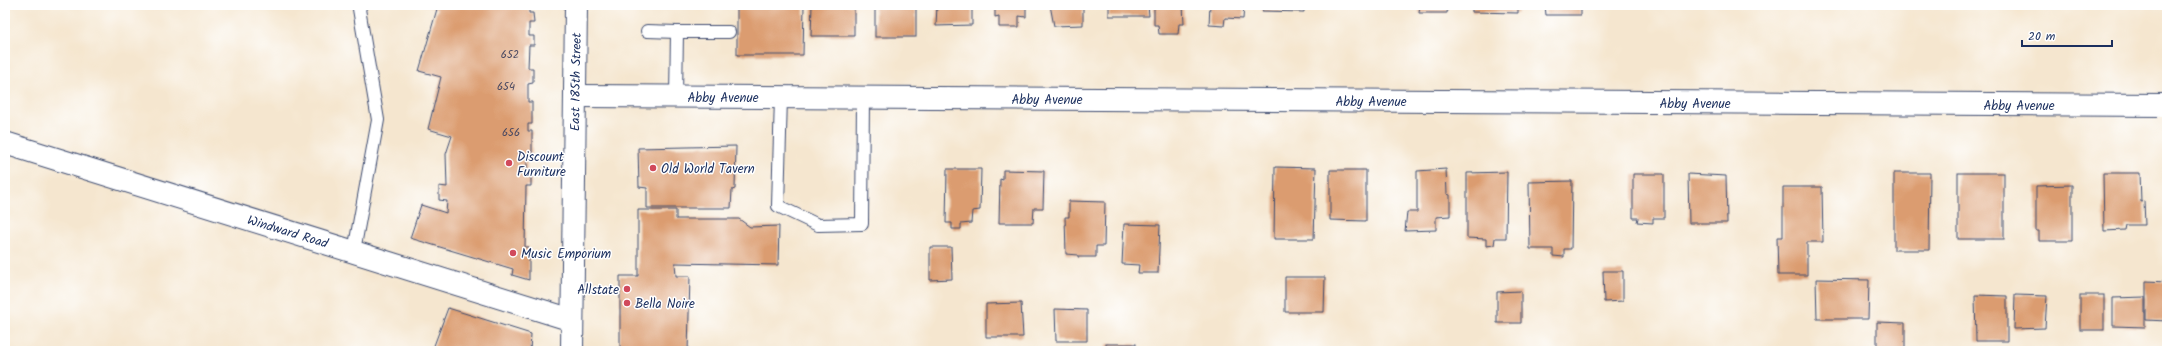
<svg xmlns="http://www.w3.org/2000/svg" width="2172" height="356" font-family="Kalam,sans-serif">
  <rect width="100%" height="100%" fill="#fff"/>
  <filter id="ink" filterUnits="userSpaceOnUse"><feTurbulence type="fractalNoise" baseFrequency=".025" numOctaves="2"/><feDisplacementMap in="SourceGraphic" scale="8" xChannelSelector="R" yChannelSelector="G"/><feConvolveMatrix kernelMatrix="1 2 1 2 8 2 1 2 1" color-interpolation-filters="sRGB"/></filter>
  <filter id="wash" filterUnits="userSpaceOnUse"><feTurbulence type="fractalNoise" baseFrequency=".012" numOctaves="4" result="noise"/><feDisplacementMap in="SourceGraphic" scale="16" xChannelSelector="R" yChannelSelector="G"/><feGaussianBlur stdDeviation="0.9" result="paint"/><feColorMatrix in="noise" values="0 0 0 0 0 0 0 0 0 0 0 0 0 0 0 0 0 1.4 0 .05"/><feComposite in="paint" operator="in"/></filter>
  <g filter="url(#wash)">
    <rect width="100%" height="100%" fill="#f5e6cf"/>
    <g id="blocks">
      <g fill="#db9c6f">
        <polygon points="424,5 529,5 529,13 533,13 534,23 529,23 529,36 534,36 534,45 529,45 528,68 533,68 533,83 528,84 528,102 532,102 532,124 528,124 528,131 532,131 532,159 527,159 527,171 531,171 531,186 526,186 525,247 529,247 529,280 512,275 513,269 410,238 421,205 446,213 447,201 439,200 439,186 447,187 446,154 452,136 428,129 441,77 419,71 437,9"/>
        <polygon points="737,5 804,5 803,55 737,55"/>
        <polygon points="812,5 854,5 854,36 811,36"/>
        <rect x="875" y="5" width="41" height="32"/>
        <polygon points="937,5 972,5 972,25 936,26"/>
        <polygon points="995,5 1026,5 1026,17 1019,16 1019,27 999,27 999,16 995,17"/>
        <polygon points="1050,5 1083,5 1083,25 1054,26"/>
        <polygon points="1109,5 1148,5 1149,16 1109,16"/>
        <polygon points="1154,5 1183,5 1184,24 1179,24 1178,34 1159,34 1158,25 1154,25"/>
        <polygon points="1210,5 1244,5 1243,19 1225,18 1224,26 1209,25"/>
        <polygon points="1263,5 1304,5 1304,12 1262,11"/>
        <polygon points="1345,5 1381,5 1381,7 1345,6"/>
        <polygon points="1420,5 1448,5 1447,13 1419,13"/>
        <polygon points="1472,5 1518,5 1518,13 1472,12"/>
        <polygon points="1545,5 1581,5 1581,15 1546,15"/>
        <polygon points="736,146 735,189 732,190 731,208 647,208 647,188 639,187 638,148"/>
        <polygon points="1275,167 1316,168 1314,239 1274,239"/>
        <polygon points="947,169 981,169 980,210 972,211 971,223 961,224 961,229 952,229 952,223 946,223"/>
        <polygon points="1446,169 1447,194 1450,195 1450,216 1436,217 1436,230 1405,231 1407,212 1417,212 1417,171"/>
        <polygon points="1003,170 1044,171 1043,208 1034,208 1033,223 999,223 1000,179 1003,180"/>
        <polygon points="1330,170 1366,170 1366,221 1330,220"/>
        <polygon points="1507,172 1506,238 1495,238 1494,245 1486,246 1486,239 1467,238 1467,173"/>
        <polygon points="1894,173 1930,173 1929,250 1894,250"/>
        <rect x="1958" y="173" width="46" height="66"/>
        <polygon points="2103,173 2140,173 2141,202 2144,201 2145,225 2126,225 2125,230 2104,231"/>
        <polygon points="1633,174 1664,174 1664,218 1653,218 1653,223 1637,222 1638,218 1633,218"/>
        <polygon points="1688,174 1726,176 1727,223 1689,223"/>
        <polygon points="1572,181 1571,249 1564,249 1564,257 1553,256 1553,249 1530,249 1529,182"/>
        <polygon points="2072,185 2072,241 2039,241 2039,231 2036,231 2036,186"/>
        <polygon points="1783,187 1822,187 1823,242 1807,242 1807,275 1778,275 1777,237 1783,237"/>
        <polygon points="1069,201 1105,202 1104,246 1096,246 1096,257 1078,257 1078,255 1066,254 1065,217 1069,217"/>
        <polygon points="638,210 676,210 676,219 739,219 750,227 779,226 778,265 675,263 676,276 690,276 688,351 620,351 620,276 638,276"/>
        <polygon points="1124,224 1160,225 1158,273 1138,273 1139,265 1122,264"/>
        <polygon points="930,247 951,247 952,279 930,280"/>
        <polygon points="1603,271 1623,271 1623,301 1604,302"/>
        <polygon points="1285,277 1325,277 1324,312 1285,312"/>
        <polygon points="1816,279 1869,280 1868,319 1817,319"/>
        <polygon points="2146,281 2167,282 2167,321 2146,320"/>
        <polygon points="1521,291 1521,323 1497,323 1497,292"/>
        <polygon points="1975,295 2007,296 2007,341 1976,341"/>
        <polygon points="2015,295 2047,296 2045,328 2014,329"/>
        <rect x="2080" y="295" width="24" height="35"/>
        <polygon points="2145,297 2145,327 2113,326 2113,298"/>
        <polygon points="1021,303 1023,337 986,337 986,304"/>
        <polygon points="448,308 531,334 530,351 432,351"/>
        <polygon points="1055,309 1087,310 1087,341 1056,341"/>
        <polygon points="1877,322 1905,323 1905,351 1877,351"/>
        <rect x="1106" y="344" width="30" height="7"/>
      </g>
    </g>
  </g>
  <g filter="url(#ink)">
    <use href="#blocks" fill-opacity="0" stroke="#3c4a6f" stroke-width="1"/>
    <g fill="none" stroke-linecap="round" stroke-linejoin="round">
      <g stroke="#3c4a6f" stroke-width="14">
        <g id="service">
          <polyline points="647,31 677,32"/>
          <polyline points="676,97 677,32 729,32"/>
          <polyline points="781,97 778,206 818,225 862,224 863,98"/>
          <polyline points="354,251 378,120 359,9 361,5"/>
        </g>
      </g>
      <g stroke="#3c4a6f" stroke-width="24">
        <g id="minor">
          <polyline points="575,96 2167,105"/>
          <polyline points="5,143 572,320"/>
        </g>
      </g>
      <g stroke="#3c4a6f" stroke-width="24">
        <polyline id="tertiary" points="572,351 576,5"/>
      </g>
      <use href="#service" stroke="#fff" stroke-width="12"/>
      <use href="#minor" stroke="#fff" stroke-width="22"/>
      <use href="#tertiary" stroke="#fff" stroke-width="22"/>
    </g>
  </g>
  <g fill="#d1495b" stroke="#fff" stroke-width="1.5">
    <circle cx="509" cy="163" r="4"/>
    <circle cx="653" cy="168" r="4"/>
    <circle cx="513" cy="253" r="4"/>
    <circle cx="627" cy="289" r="4"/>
    <circle cx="627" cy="303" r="4"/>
  </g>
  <g text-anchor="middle" stroke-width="3" stroke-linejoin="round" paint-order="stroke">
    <g font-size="11" fill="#4b4a62">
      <text x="510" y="58">652</text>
      <text x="506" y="90">654</text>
      <text x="511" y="136">656</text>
    </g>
    <g font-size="13" fill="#1b2f5e" stroke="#fff">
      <text transform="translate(575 82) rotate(-89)" y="5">East 185th Street</text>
      <text x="723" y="102">Abby Avenue</text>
      <text x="1047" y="104">Abby Avenue</text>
      <text x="1371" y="106">Abby Avenue</text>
      <text x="1695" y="108">Abby Avenue</text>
      <text x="2019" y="110">Abby Avenue</text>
      <text transform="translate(288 231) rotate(17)" y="5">Windward Road</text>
    </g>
    <g font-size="13" fill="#1b2f5e" stroke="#fff" text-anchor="start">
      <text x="517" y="161">Discount<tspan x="517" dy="15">Furniture</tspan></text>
      <text x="661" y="173">Old World Tavern</text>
      <text x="521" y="258">Music Emporium</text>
      <text x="619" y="294" text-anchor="end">Allstate</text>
      <text x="635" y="308">Bella Noire</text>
    </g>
  </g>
  <rect width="2172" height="356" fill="none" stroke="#fff" stroke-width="20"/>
  <path d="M2022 40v6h90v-6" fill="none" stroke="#1b2f5e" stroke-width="2"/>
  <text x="2028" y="40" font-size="12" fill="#1b2f5e" stroke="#ffffff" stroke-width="3" paint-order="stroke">20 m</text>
</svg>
